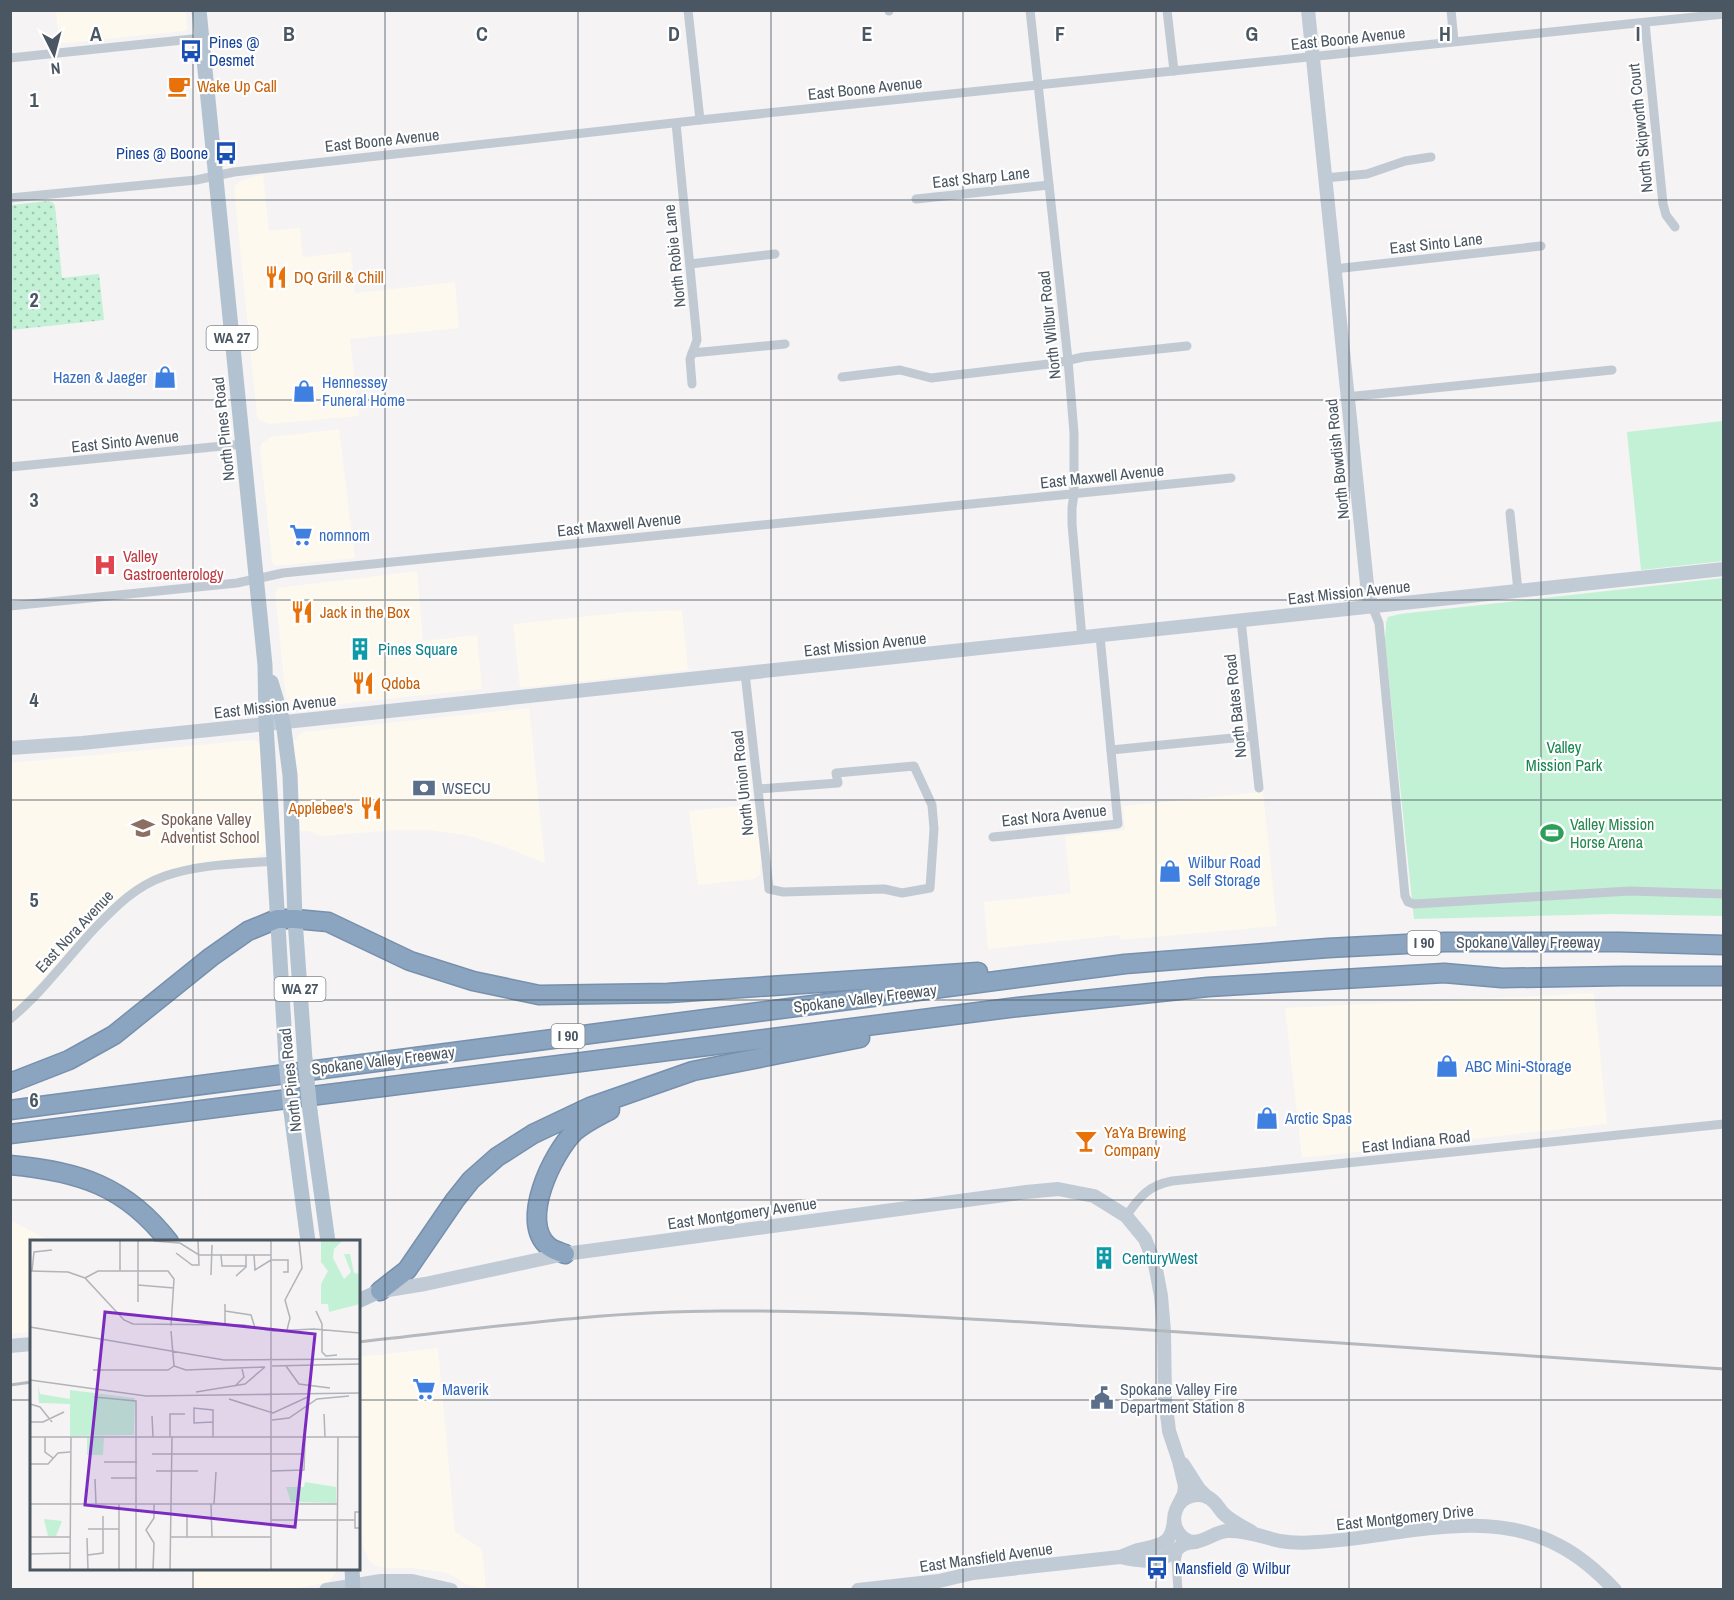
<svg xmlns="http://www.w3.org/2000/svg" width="1734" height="1600" font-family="'Archivo Narrow',sans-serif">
  <defs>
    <pattern id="grass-dots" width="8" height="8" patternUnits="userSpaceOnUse" patternTransform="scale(1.5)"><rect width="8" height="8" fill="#c3f1d5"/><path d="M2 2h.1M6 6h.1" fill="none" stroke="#a0c6b0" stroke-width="1.8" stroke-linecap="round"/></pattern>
  </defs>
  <rect width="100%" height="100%" fill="#f5f3f3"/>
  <g fill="#fdf9ef">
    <polygon points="56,11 186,11 187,28 184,31 59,44"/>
    <polygon points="263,174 269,231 300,228 303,257 351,252 355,293 455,282 459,328 350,339 359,416 269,424 261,421 257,417 234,189 235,185 243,180"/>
    <polygon points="339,429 355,558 277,566 274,565 272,562 260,449 262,443 270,438 270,437"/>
    <polygon points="417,571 423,641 477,635 482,689 313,707 297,707 289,703 286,698 275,594 277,588"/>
    <polygon points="682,610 688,670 520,688 513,624 628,612"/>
    <polygon points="529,708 545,863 505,847 470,836 429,830 395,830 321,836 309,831 300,831 298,778 293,745 294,740 297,740 299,735 303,732"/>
    <polygon points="250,740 258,741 263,747 270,844 266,852 257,857 204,863 163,874 73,946 11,1014 11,763"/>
    <polygon points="1263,792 1277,926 1120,940 1120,935 988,949 984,902 1071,893 1065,836 1125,830 1123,806"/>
    <polygon points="757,804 763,863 760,865 760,875 755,879 698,885 689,811"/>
    <polygon points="1594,993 1607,1124 1302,1158 1285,1008"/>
    <polygon points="10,1220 50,1241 32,1242 31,1332 11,1334"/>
    <polygon points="438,1348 455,1532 482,1549 486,1589 468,1585 447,1573 435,1571 412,1568 386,1568 376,1566 369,1561 363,1547 358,1499 359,1357"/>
    <polygon points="191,1569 191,1568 338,1569 333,1577 328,1582 289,1590 194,1589"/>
  </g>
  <polygon fill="url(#grass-dots)" points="49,201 53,203 55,206 62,278 99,274 104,320 11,330 11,205"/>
  <g fill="#c3f1d5">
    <polygon points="1723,421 1723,561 1641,570 1627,432"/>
    <polygon points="1723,578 1723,916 1611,914 1414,919 1385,642 1386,623 1388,617 1400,614"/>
  </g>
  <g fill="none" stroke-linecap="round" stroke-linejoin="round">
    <g stroke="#7690ad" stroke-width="21">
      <g id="highway">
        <polyline points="10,1083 69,1060 114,1035 211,957 248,931 277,919 295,919 328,922 410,961 473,981 539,995 668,993 978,972"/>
        <polyline points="10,1110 1125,964 1328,948 1445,942 1620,942 1724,945"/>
        <polyline points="10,1134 1018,1007 1208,987 1444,973 1502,978 1622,976 1724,976"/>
        <path d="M10 1165C78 1171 126 1186 169 1242"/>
        <path d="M565 1254C560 1252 552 1250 548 1246 519 1221 553 1153 574 1132 584 1123 598 1116 610 1110"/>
        <polyline points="380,1291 407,1270 455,1200 471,1180 497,1157 533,1134 590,1107 693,1071 860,1038"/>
      </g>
    </g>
    <g stroke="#c1cad2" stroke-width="9">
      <polyline points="688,10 700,120"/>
      <polyline points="889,10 889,11"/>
      <polyline points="1030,10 1068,360 1074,433 1074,494 1072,508 1072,524 1082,638"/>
      <polyline points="1167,10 1174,71"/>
      <polyline points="1451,10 1454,41"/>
      <polyline points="1645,23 1663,204 1666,215 1675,227"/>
      <polyline points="10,58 202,38"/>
      <polyline points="676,123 697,340 690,359 692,384"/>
      <polyline points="1325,178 1367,174 1405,161 1431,157"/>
      <polyline points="10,198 196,180 234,172 700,120 1724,14"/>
      <polyline points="916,199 1049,185"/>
      <polyline points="690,264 775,254"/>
      <polyline points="1334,269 1541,246"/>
      <polyline points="692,353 785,344"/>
      <polyline points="842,377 900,370 931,378 1057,363 1083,357 1187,346"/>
      <polyline points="1346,397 1612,370"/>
      <polyline points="10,467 243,444"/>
      <polyline points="1510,513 1518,591"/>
      <polyline points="10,606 237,583 283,573 1231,478"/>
      <polyline points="1372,606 1379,623 1405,896 1408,902 1414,904 1630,891 1724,894"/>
      <polyline points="1241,620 1259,788"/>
      <polyline points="745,673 767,870 769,889 783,892 884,889 902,893 930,888 934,829 932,805 914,766 836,773 838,783 758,789"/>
      <polyline points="1111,750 1253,736"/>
      <polyline points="993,837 1118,824 1100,636"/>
      <path d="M10 1019C42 993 67 958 95 928 116 906 136 886 165 876 200 864 238 864 275 861"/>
      <path d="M1126 1216C1140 1197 1147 1186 1172 1181L1724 1124"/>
      <polyline points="1178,1590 1176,1561 1179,1548"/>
    </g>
    <g stroke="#c1cbd6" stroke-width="14">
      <polyline points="1308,10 1368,594 1372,606"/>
      <polyline points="10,748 82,743 257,725 1724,569"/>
      <polyline points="382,1291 425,1284 565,1254 1026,1192 1058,1189 1094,1196 1126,1216 1145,1239 1155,1264 1161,1296 1164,1331 1165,1401 1168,1422 1169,1431 1179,1461 1185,1486 1184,1494 1179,1504"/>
      <polyline points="10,1346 32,1344"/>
      <polyline points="1183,1464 1199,1489 1207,1497"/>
      <path d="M1252 1532C1243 1527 1233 1522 1225 1515 1220 1511 1218 1505 1213 1501 1202 1490 1181 1495 1176 1510 1173 1517 1174 1526 1178 1532 1194 1554 1210 1532 1227 1531 1246 1530 1262 1537 1280 1541 1292 1543 1305 1543 1317 1542 1395 1538 1484 1506 1558 1545 1580 1556 1598 1572 1615 1590"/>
      <path d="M1120 1557C1135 1560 1152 1564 1167 1556 1179 1550 1180 1542 1196 1542"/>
      <polyline points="326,1590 381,1581 412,1581 451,1590"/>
      <path d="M858 1590 939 1581 973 1573 1120 1557C1126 1555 1132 1552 1138 1550 1159 1545 1172 1546 1174 1520"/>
    </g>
    <g stroke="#b3c2d1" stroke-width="15">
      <polyline points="199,10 265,665 266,724 286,1060"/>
      <polyline points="271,682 283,722 290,775 295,919 305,1060"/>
      <polyline points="310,1111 328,1242"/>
      <polyline points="291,1112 308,1242"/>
      <polyline points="358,1301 380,1291"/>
      <polyline points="352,1568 353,1590"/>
    </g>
    <use href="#highway" stroke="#8ba5c1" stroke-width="18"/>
    <g stroke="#b5b8bd" stroke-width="3">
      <path d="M358 1342C479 1329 600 1311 721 1311 854 1310 987 1320 1120 1328 1321 1341 1522 1355 1724 1369"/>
      <polyline points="10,1385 32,1382"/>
    </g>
    <g stroke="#b3c2d1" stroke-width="15">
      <polyline points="286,1060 291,1112"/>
      <polyline points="305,1060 310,1111"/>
    </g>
  </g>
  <path fill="none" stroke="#4a5661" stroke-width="1.5" stroke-opacity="0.55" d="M193 10V1242M385 10V1590M578 10V1590M771 10V1590M963 10V1590M1156 10V1590M1349 10V1590M1541 10V1590M10 200H1724M10 400H1724M10 600H1724M10 800H1724M10 1000H1724M10 1200H1724M10 1400H32M358 1400H1724M193 1568V1590"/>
  <defs>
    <g id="bus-bare" transform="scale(1.8)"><path d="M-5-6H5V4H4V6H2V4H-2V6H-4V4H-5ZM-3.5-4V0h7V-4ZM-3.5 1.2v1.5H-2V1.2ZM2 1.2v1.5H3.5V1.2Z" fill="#1a4fb4" stroke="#fff" stroke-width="2.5" paint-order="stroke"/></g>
    <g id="cafe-bare" transform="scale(1.8)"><path d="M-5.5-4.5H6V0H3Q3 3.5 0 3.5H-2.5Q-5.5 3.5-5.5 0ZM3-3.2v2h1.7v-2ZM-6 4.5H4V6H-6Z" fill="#e8710a" stroke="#fff" stroke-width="2.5" paint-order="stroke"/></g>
    <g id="restaurant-bare" transform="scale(1.8)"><path d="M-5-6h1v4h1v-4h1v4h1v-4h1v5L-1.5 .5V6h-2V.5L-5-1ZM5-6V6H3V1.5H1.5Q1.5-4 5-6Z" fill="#e8710a" stroke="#fff" stroke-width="2.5" paint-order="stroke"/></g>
    <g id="shop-bare" transform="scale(1.8)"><path d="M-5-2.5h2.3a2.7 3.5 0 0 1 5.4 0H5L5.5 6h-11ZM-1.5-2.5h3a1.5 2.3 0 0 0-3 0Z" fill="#3f7fe0" stroke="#fff" stroke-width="2.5" paint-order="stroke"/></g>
    <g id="supermarket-bare" transform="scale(1.8)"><path d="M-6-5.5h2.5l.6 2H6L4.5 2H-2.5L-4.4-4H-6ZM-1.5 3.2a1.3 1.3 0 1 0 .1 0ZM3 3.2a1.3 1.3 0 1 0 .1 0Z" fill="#3f7fe0" stroke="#fff" stroke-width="2.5" paint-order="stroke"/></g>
    <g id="hospital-bare" transform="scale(1.8)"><path d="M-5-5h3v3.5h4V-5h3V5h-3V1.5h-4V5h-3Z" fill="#e0444e" stroke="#fff" stroke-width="2.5" paint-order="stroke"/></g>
    <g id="building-bare" transform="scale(1.8)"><path d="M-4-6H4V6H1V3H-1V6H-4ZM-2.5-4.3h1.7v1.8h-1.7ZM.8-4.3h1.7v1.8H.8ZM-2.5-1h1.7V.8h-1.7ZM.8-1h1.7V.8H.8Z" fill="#0f9aa8" stroke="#fff" stroke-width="2.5" paint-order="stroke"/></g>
    <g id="bank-bare" transform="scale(1.8)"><path d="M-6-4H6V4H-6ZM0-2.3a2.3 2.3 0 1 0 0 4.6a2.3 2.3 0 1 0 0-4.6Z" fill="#5c6f8a" stroke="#fff" stroke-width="2.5" paint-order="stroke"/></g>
    <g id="school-bare" transform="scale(1.8)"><path d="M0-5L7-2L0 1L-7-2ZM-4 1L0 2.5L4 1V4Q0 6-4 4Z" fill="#8d6e63" stroke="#fff" stroke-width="2.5" paint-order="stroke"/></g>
    <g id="stadium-bare" transform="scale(1.8)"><path d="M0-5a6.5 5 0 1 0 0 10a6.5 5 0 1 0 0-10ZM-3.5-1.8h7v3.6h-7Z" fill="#2e9e5b" stroke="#fff" stroke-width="2.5" paint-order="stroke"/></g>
    <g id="bar-bare" transform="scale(1.8)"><path d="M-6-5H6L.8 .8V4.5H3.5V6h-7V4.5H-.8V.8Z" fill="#e8710a" stroke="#fff" stroke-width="2.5" paint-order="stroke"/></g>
    <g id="civic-bare" transform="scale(1.8)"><path d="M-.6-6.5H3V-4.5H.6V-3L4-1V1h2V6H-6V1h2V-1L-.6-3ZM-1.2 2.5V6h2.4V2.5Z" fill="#5c6f8a" stroke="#fff" stroke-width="2.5" paint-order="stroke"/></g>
  </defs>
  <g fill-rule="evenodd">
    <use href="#bus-bare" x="191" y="51"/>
    <use href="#cafe-bare" x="179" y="86"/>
    <use href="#bus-bare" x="226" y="153"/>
    <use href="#restaurant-bare" x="276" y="277"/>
    <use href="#shop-bare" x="165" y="377"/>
    <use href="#shop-bare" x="304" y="391"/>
    <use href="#supermarket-bare" x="301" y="535"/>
    <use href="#hospital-bare" x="105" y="565"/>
    <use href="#restaurant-bare" x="302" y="612"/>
    <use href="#building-bare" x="360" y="649"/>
    <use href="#restaurant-bare" x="363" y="683"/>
    <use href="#bank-bare" x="424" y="788"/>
    <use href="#restaurant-bare" x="371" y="808"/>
    <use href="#school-bare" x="143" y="828"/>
    <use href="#stadium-bare" x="1552" y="833"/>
    <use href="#shop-bare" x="1170" y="871"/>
    <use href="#shop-bare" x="1447" y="1066"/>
    <use href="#shop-bare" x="1267" y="1118"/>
    <use href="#bar-bare" x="1086" y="1141"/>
    <use href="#building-bare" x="1104" y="1258"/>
    <use href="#supermarket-bare" x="424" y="1389"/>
    <use href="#civic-bare" x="1102" y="1398"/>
    <use href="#bus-bare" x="1157" y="1568"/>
  </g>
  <g text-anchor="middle" stroke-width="4.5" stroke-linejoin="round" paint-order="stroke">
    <g fill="#fff" stroke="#808990" stroke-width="1.5">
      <rect x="206.5" y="326" width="51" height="24" rx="4.5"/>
      <rect x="1407.5" y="931" width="33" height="24" rx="4.5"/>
      <rect x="274.5" y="977" width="51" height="24" rx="4.5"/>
      <rect x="551.5" y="1024" width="33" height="24" rx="4.5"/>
    </g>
    <g font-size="15" font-weight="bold" fill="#4a5661">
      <text x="232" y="343">WA 27</text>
      <text x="1424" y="948">I 90</text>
      <text x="300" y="994">WA 27</text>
      <text x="568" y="1041">I 90</text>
    </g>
    <g font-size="16" fill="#4a5661" stroke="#fff">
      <text transform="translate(1348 38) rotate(-6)" y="6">East Boone Avenue</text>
      <text transform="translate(865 88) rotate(-6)" y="6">East Boone Avenue</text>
      <text transform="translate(1640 128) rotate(-96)" y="6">North Skipworth Court</text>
      <text transform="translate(382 140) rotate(-6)" y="6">East Boone Avenue</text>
      <text transform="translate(981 177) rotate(-6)" y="6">East Sharp Lane</text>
      <text transform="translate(1436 243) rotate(-6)" y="6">East Sinto Lane</text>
      <text transform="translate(674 256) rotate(-96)" y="6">North Robie Lane</text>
      <text transform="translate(1049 325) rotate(-96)" y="6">North Wilbur Road</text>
      <text transform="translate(223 429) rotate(-96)" y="6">North Pines Road</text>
      <text transform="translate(125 441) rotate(-6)" y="6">East Sinto Avenue</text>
      <text transform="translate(1337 459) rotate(-96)" y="6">North Bowdish Road</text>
      <text transform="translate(1102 476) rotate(-6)" y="6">East Maxwell Avenue</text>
      <text transform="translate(619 524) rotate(-6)" y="6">East Maxwell Avenue</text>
      <text transform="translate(1349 592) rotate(-6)" y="6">East Mission Avenue</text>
      <text transform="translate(865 644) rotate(-6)" y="6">East Mission Avenue</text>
      <text transform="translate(275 706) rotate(-6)" y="6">East Mission Avenue</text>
      <text transform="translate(1235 706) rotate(-96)" y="6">North Bates Road</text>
      <text transform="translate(742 783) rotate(-96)" y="6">North Union Road</text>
      <text transform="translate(1054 815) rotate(-6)" y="6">East Nora Avenue</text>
      <text transform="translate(74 931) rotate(-47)" y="6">East Nora Avenue</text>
      <text x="1528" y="948">Spokane Valley Freeway</text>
      <text transform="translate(865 998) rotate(-7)" y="6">Spokane Valley Freeway</text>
      <text transform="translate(383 1060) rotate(-7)" y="6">Spokane Valley Freeway</text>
      <text transform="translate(290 1080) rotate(-96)" y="6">North Pines Road</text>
      <text transform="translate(1416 1141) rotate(-6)" y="6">East Indiana Road</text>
      <text transform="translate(742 1213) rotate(-8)" y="6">East Montgomery Avenue</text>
      <text transform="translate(1405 1517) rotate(-6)" y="6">East Montgomery Drive</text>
      <text transform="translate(986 1557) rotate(-8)" y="6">East Mansfield Avenue</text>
    </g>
    <g font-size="16" fill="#164399" stroke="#fff" text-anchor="start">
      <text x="209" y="48">Pines @<tspan x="209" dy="18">Desmet</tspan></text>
      <text x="208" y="159" text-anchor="end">Pines @ Boone</text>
      <text x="1175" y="1574">Mansfield @ Wilbur</text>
    </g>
    <g font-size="16" fill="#c56008" stroke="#fff" text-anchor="start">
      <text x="197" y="92">Wake Up Call</text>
      <text x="294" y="283">DQ Grill &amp; Chill</text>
      <text x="320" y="618">Jack in the Box</text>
      <text x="381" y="689">Qdoba</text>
      <text x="353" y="814" text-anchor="end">Applebee's</text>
      <text x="1104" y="1138">YaYa Brewing<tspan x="1104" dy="18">Company</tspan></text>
    </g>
    <g font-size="16" fill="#366cbe" stroke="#fff" text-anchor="start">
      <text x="147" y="383" text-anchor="end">Hazen &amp; Jaeger</text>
      <text x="322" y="388">Hennessey<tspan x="322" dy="18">Funeral Home</tspan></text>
      <text x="319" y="541">nomnom</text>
      <text x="1188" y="868">Wilbur Road<tspan x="1188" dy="18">Self Storage</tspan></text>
      <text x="1465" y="1072">ABC Mini-Storage</text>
      <text x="1285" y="1124">Arctic Spas</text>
      <text x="442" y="1395">Maverik</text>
    </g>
    <g font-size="16" fill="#be3a42" stroke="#fff" text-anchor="start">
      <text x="123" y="562">Valley<tspan x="123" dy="18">Gastroenterology</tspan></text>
    </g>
    <g font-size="16" fill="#0d838f" stroke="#fff" text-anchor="start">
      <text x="378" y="655">Pines Square</text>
      <text x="1122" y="1264">CenturyWest</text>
    </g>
    <g font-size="16" fill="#17864f" stroke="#fff">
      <text x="1564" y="753">Valley<tspan x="1564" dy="18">Mission Park</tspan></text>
    </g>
    <g font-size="16" fill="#4e5e75" stroke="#fff" text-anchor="start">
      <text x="442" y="794">WSECU</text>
      <text x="1120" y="1395">Spokane Valley Fire<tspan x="1120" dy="18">Department Station 8</tspan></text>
    </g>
    <g font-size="16" fill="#785e54" stroke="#fff" text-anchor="start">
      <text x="161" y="825">Spokane Valley<tspan x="161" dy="18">Adventist School</tspan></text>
    </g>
    <g font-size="16" fill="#27864d" stroke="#fff" text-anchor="start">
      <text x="1570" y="830">Valley Mission<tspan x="1570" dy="18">Horse Arena</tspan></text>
    </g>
  </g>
  <g transform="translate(30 1240)">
    <rect width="330" height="330" fill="#f5f3f3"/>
    <path d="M8 145 10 154 40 159V164L9 163ZM275 242 306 247V263L261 262 256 247H274ZM14 279 32 281 26 296H18Z" fill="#c3f1d5"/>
    <path d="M291 0 312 1 304 9 303 18 314 39 321 32 314 14H320L324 33 330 34V64L299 72 298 64H291V44L298 31 291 22Z" fill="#c3f1d5"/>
    <path d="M40 150 105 158 104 195 40 196ZM57 198H74L73 215H57Z" fill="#c3f1d5"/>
    <path fill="none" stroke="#b1b4b9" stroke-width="1.5" d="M108 0V62M241 0V330M124 1 150 3 169 15H241M146 13 162 25H169L168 1M191 15 192 26H216M224 15 225 30 241 20M241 20H258V32H253M0 31 38 32 55 38 94 80 103 84 214 85 242 91M2 31 4 12 22 10M90 31V0M181 35 182 5M206 36 216 27V15M55 38 68 31H138L144 39 141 86M108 45 144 48M195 71 221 75 225 88M286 71 292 84V112L296 116 307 115M195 85V64M0 87 194 120 330 119M257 90 260 78 255 60 272 28 269 0M141 91 144 126M242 91 284 89 330 93M144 126 156 130 235 127M242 126 330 124M256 126 269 144 300 148M63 130H138L144 126M0 140 116 156 330 153M206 145 214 137 212 129M166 152 215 144 235 127M64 157 106 161V330M199 159 243 173 280 156M0 164 10 167 22 182M294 174 295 197M122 176 123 197M242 180 259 178 287 159 319 156M0 182H13L34 172M183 182 164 183V168L183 170V197M0 197H330M15 197V212L23 218M140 197V174H155M122 214H275M74 222H107M0 224H18L28 213 40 212M126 231H168M241 231 274 230 275 197M81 238H107M65 239 66 264M0 264H308M181 264 182 297M184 264 186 232M330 272H325V288H330M241 280H325M58 289H89M0 297H40M140 297H241M157 297V275M57 298 58 330M0 314 40 313M58 315 73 313V276M40 330 41 197M89 330V264M123 330 124 303 116 290 124 278V264M140 330 142 197M307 330 308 197"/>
    <path fill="#7b2cbf" fill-opacity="0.15" stroke="#7b2cbf" stroke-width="3" d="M75 72 285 94 265 287 55 265Z"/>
    <rect width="330" height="330" fill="none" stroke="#4a5661" stroke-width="3"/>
  </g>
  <g font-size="20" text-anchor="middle" font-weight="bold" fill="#4a5661" stroke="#fff" stroke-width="4.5" stroke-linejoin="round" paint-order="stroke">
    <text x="96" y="41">A</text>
    <text x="289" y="41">B</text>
    <text x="482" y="41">C</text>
    <text x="674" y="41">D</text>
    <text x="867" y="41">E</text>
    <text x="1060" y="41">F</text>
    <text x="1252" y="41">G</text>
    <text x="1445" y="41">H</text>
    <text x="1638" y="41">I</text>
    <text x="34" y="107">1</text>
    <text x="34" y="307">2</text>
    <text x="34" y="507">3</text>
    <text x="34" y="707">4</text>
    <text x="34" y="907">5</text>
    <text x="34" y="1107">6</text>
  </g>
  <rect width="1734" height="1600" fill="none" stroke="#4a5661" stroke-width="24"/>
  <g transform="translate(54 54) rotate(174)" stroke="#ffffff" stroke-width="4.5" paint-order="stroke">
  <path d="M0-4.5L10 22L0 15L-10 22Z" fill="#4a5661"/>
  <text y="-9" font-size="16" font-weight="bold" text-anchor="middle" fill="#4a5661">N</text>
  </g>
</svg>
